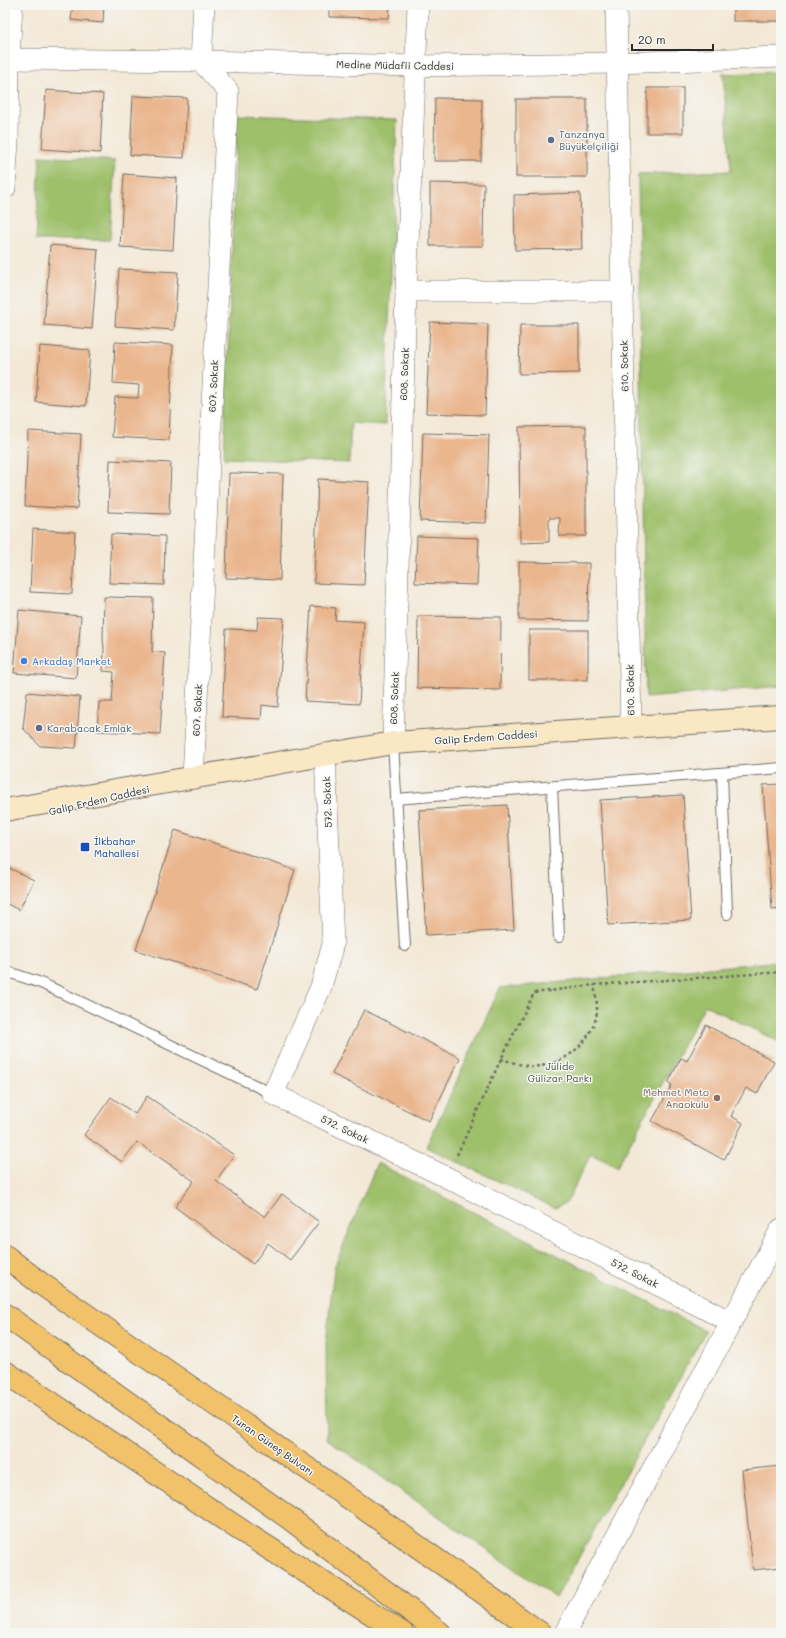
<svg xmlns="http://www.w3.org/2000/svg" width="786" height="1638" font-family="Mali,sans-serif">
  <rect width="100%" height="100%" fill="#f6f6f2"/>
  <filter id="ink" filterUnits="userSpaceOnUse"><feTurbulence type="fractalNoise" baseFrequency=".025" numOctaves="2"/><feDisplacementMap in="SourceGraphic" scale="8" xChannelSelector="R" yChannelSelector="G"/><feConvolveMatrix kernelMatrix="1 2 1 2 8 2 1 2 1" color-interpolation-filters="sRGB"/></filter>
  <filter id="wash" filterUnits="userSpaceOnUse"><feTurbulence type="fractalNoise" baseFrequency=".012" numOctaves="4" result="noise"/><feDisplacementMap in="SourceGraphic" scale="16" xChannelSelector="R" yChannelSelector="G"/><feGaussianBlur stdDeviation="0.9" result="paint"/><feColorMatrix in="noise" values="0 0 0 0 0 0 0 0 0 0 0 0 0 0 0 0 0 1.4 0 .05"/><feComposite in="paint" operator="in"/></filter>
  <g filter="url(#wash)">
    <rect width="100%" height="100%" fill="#f3e8d5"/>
    <g fill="#9ec06a" stroke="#64764a">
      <polygon points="781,72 781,686 646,698 638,174 731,171 723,74"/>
      <polygon points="237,115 397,120 385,425 351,423 349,463 224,458"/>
      <polygon points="40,156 115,161 110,240 36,240"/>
      <polygon points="781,961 781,1043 705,1005 617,1167 591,1154 567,1202 555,1208 426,1147 500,988"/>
      <polygon points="377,1163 706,1331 556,1598 327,1439 326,1343 334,1268"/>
    </g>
    <g id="blocks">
      <g fill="#eab68e">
        <polygon points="73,5 104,5 103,23 71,20"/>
        <polygon points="260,5 300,5 300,8 260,6"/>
        <polygon points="329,5 390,5 389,18 329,17"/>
        <rect x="733" y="5" width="48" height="16"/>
        <rect x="647" y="88" width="36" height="45"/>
        <polygon points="46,90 103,94 100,153 42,149"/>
        <polygon points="133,96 187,98 184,158 130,155"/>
        <polygon points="435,98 482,99 481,161 434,161"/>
        <rect x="516" y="99" width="71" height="78"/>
        <polygon points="124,174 177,178 173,250 120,247"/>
        <polygon points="430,183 484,184 483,246 430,246"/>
        <polygon points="580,193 582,249 515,250 514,195"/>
        <polygon points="50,245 98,249 92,329 44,325"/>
        <polygon points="119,269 178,272 174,330 115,326"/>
        <polygon points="430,322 488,324 485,415 426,413"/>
        <polygon points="520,325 579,325 579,373 519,374"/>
        <polygon points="115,342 173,345 169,440 112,437 115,397 138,398 139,385 113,383"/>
        <polygon points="40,346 90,350 86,406 36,402"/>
        <polygon points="586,426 586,536 559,536 560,518 549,518 549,542 520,543 519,427"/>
        <polygon points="28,431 81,434 77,509 25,506"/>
        <polygon points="423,433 489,435 486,523 420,521"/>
        <polygon points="110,460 171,463 169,514 108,512"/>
        <polygon points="229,473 283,474 280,580 226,578"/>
        <polygon points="318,479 369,482 364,585 314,583"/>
        <polygon points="33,529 75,532 72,594 30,592"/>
        <polygon points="111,534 165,536 164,585 109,583"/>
        <polygon points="417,536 479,538 477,585 415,583"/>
        <polygon points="519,562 589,563 588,621 519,620"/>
        <polygon points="104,597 153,598 152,652 165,653 160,734 97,731 99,702 112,702 114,672 103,671 104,649 103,639"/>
        <polygon points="311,606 336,608 335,620 364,622 359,704 305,701"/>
        <polygon points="19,610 81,616 76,678 14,673"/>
        <polygon points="418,616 501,617 500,690 417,688"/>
        <polygon points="258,617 284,618 278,707 262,705 261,719 222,717 226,629 257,630"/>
        <rect x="529" y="630" width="59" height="50"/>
        <polygon points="27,692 80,697 76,748 40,746 23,728"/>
        <polygon points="781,784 781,908 772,909 763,785"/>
        <polygon points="683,795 691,920 608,925 600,800"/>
        <polygon points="507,805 514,930 426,935 419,810"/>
        <polygon points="175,830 295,870 257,989 136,950"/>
        <polygon points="5,866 34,880 19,910 5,903"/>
        <polygon points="364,1010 460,1058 429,1121 332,1074"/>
        <polygon points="706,1025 774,1061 757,1094 746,1088 731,1116 743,1123 724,1160 652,1121 672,1085 668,1083 681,1058 687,1061"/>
        <polygon points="147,1096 234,1155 216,1181 265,1217 282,1194 319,1222 290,1260 268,1243 253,1264 175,1207 194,1181 137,1142 122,1162 84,1135 111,1097 135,1114"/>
        <polygon points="781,1466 781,1567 753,1570 742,1470"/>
      </g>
    </g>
  </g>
  <g filter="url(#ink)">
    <use href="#blocks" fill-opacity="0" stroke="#716d66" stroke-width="1"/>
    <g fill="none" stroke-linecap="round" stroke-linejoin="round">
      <g stroke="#716d66" stroke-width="12">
        <g id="service">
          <polyline points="393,743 405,946"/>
          <polyline points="722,773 727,914"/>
          <polyline points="552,787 559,937"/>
          <polyline points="396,799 781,768"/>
          <polyline points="5,971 41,983 273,1094"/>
        </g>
      </g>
      <g stroke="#716d66" stroke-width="22">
        <g id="minor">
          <polyline points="616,5 631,727"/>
          <polyline points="9,59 201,61 415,66 617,63 781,57"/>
          <polyline points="5,188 8,141 9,59 12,5"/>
          <polyline points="406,291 623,291"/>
          <polyline points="393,743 406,291 418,5"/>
          <polyline points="325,754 333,944 321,987 273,1094 446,1177 731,1322"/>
          <polyline points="193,778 228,91 201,61 204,5"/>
          <polyline points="565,1633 781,1229"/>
        </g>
      </g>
      <g stroke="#716d66" stroke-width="24">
        <polyline id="secondary" points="5,810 393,743 781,717"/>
      </g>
      <g stroke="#716d66" stroke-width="24">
        <g id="primary">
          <polyline points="5,1256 40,1283 314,1473 540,1633"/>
          <polyline points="5,1315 289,1518 440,1633"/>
          <polyline points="5,1372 242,1531 402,1633"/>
        </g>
      </g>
      <g stroke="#716d66" stroke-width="2.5" stroke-dasharray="3 3" stroke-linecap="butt">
        <path d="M501 1059C513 1062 527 1068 540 1066 565 1063 587 1045 595 1021 599 1010 596 997 594 985"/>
        <polyline points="457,1155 501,1059 534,993 594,985 781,972"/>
      </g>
      <use href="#service" stroke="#fff" stroke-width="10"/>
      <use href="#minor" stroke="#fff" stroke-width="21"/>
      <use href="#secondary" stroke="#fae7c3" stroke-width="22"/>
      <use href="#primary" stroke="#f2c26a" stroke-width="22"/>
    </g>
  </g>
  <g fill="#5c6f8a" stroke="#f6f6f2" stroke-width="1.5">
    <circle cx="551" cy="140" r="4"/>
    <circle cx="39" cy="728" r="4"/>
  </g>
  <circle fill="#3f7fe0" stroke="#f6f6f2" stroke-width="1.5" cx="24" cy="661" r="4"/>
  <rect fill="#1a4fb4" stroke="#f6f6f2" stroke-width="1.5" x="80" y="842" width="10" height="10" rx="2"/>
  <circle fill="#8d6e63" stroke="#f6f6f2" stroke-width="1.5" cx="717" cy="1098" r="4"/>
  <g text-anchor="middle" stroke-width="3" stroke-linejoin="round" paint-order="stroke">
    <g font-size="10" fill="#2b2b2b" stroke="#f6f6f2">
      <text transform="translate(395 65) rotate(1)" y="4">Medine Müdafii Caddesi</text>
      <text transform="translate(624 366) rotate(-91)" y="4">610. Sokak</text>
      <text transform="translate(404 374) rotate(-88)" y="4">608. Sokak</text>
      <text transform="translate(213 386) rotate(-87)" y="4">607. Sokak</text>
      <text transform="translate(630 690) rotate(-91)" y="4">610. Sokak</text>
      <text transform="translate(394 698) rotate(-88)" y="4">608. Sokak</text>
      <text transform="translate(197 710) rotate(-87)" y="4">607. Sokak</text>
      <text transform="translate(486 737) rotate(-4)" y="4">Galip Erdem Caddesi</text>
      <text transform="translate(99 800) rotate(-13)" y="4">Galip Erdem Caddesi</text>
      <text transform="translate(327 802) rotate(-92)" y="4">572. Sokak</text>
      <text transform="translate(345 1129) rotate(26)" y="4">572. Sokak</text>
      <text transform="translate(635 1273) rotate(27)" y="4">572. Sokak</text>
      <text transform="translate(273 1445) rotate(35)" y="4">Turan Güneş Bulvarı</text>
    </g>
    <g font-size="10" fill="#4e5e75" stroke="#f6f6f2" text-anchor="start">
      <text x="559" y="138">Tanzanya<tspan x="559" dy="12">Büyükelçiliği</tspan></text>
      <text x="47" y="732">Karabacak Emlak</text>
    </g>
    <g font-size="10" fill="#366cbe" stroke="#f6f6f2" text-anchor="start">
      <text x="32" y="665">Arkadaş Market</text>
    </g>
    <g font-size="10" fill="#164399" stroke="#f6f6f2" text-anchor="start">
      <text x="94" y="845">İlkbahar<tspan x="94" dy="12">Mahallesi</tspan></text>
    </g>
    <g font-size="10" fill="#4e583e" stroke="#f6f6f2">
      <text x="560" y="1070">Jülide<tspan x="560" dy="12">Gülizar Parkı</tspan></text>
    </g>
    <g font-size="10" fill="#785e54" stroke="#f6f6f2" text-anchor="end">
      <text x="709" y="1096">Mehmet Meto<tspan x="709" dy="12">Anaokulu</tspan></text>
    </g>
  </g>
  <rect width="786" height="1638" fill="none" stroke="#f6f6f2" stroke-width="20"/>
  <path d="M632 44v6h81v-6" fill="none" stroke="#2b2b2b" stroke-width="2"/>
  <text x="638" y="44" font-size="12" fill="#2b2b2b" stroke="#f6f6f2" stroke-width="3" paint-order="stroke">20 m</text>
</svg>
